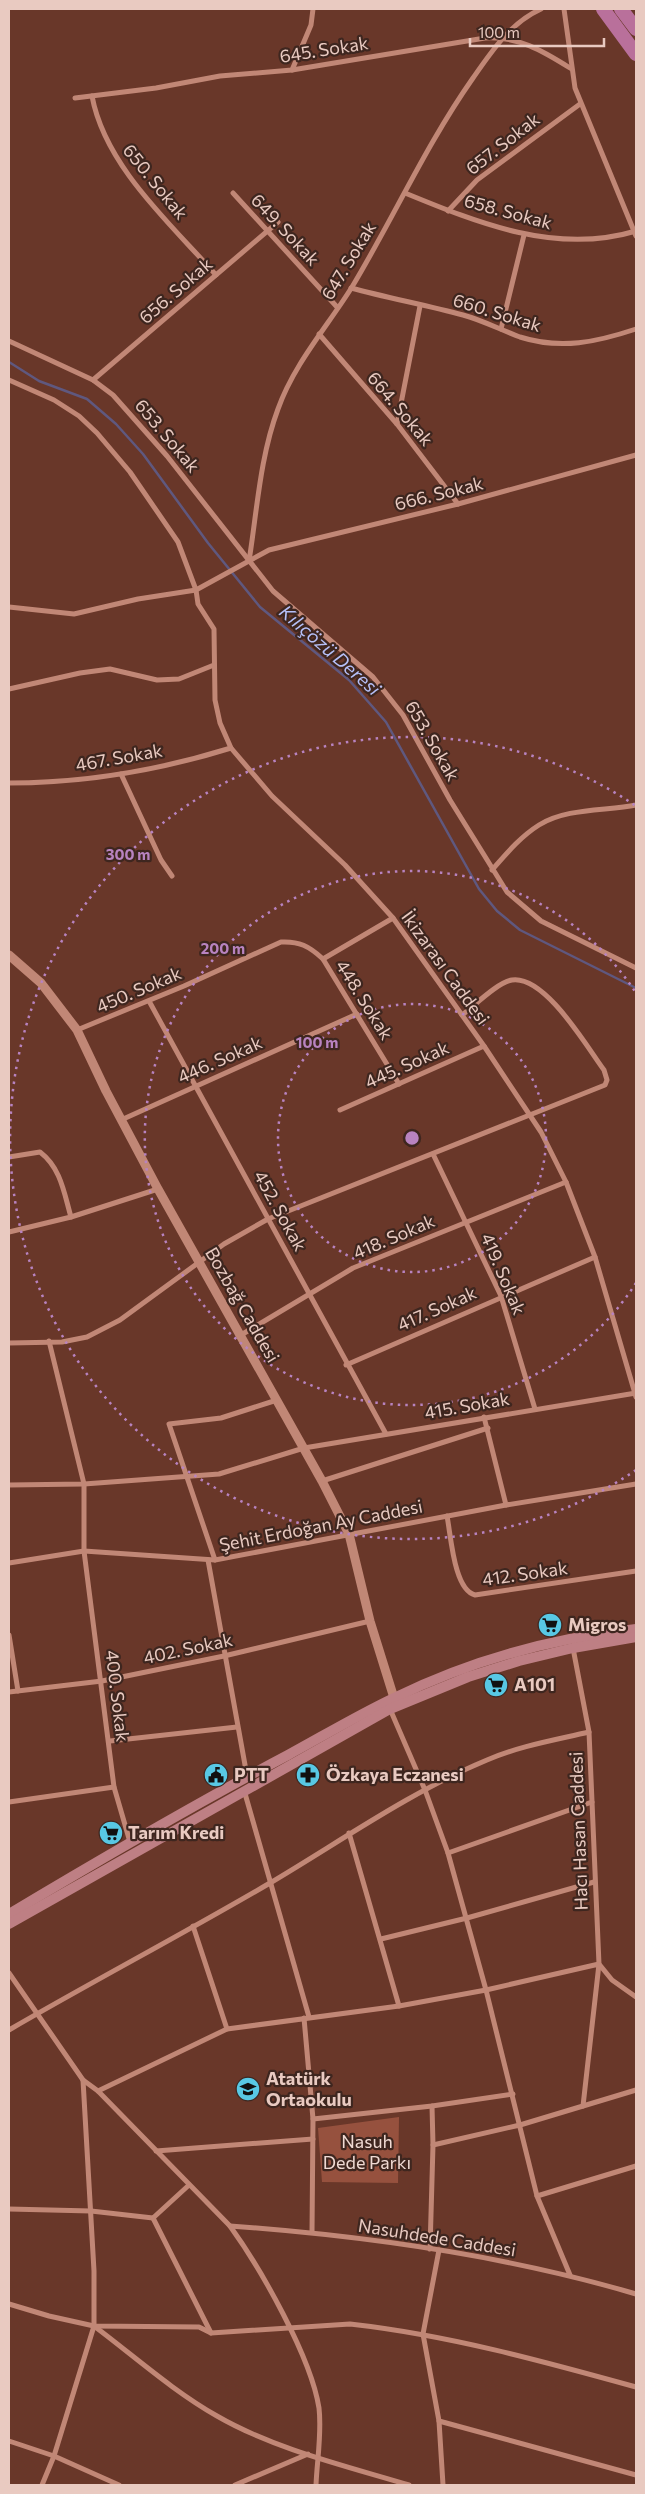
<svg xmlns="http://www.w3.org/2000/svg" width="645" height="2494" font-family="Commissioner,sans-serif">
  <rect width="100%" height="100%" fill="#693729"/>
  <polygon fill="#96513e" points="399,2117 398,2183 322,2182 318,2128"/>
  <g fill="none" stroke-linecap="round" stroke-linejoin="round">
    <polyline stroke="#5f587f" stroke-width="2.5" points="9,362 39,381 87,399 116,424 143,454 208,543 260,607 349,680 386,722 479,889 497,911 520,930 636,988"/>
    <g stroke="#c18776" stroke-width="5">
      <polyline points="564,9 575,88 636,236"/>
      <polyline points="292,70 311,25 313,9"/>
      <path d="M92 96C105 166 170 223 216 275"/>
      <path d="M75 98 156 88 220 76 292 70 485 38C518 36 543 51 570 68"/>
      <polyline points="233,193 337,307"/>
      <path d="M405 193C478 223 556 255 636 231"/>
      <polyline points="448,211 477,180 580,104"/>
      <path d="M351 288C388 298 426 305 463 315 482 320 501 330 520 337 561 350 597 342 636 329"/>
      <polyline points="501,329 524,235"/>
      <polyline points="319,334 397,424 458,504"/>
      <polyline points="9,341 93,380 113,395 167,456 273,591 373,677 403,715 450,800 507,892 541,921 636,968"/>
      <polyline points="9,380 54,400 79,416 97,433 130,472 178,542 196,590 198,604 214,629 215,700 220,723 231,748 272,796 345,865 393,918 484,1046 541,1132 566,1182 595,1257 636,1397"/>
      <polyline points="93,380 278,222"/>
      <polyline points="397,424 420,306"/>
      <path d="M249 561C257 511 260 457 278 409 294 364 327 327 352 287 394 217 426 145 473 78 492 51 510 23 541 9"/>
      <polyline points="9,607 74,614 138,599 196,590 269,550 458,504 636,455"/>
      <polyline points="9,689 80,673 110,669 157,680 179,679 214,665"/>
      <polyline points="121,774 161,860 172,876"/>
      <path d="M9 783C84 783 160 770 231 748"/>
      <path d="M492 870C506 854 520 837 539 825 566 808 605 811 636 805"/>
      <polyline points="323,959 393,918"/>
      <polyline points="149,1001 386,1434"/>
      <path d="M77 1030 184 986 281 942C299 941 309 946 323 959L399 1084"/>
      <polyline points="340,1110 484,1046"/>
      <polyline points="121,1120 357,1014"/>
      <polyline points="433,1154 501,1296 535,1409"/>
      <path d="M9 1157 40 1152C61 1168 64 1193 71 1217"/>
      <polyline points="9,1232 71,1217 158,1189"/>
      <polyline points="241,1335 353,1268 566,1182"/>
      <polyline points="49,1341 84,1484 84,1551 114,1787 130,1842"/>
      <path d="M9 1343 62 1342 87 1337 120 1320 224 1244 268 1219 605 1085 607 1080 604 1070C587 1047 545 975 512 980 498 982 474 1006 462 1015"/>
      <polyline points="346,1365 595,1257"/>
      <polyline points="484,1417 506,1505"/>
      <polyline points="322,1481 488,1428"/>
      <polyline points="9,1485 84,1484 219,1474 304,1448 636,1393"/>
      <path d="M447 1516C451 1536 454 1590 475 1595L636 1571"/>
      <polyline points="208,1560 247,1776"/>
      <polyline points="215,1560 169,1424 221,1418 277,1400"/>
      <polyline points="9,1563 84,1551 215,1560 506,1505 636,1484"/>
      <polyline points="9,1635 18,1691"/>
      <polyline points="573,1648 589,1732 599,1964 612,1980 636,1997"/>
      <polyline points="9,1692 102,1681 224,1656 370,1621"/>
      <polyline points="390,1709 425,1790 448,1853 486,1990 537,2196 570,2275"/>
      <polyline points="110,1741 237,1727"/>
      <polyline points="244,1790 309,2017"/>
      <polyline points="9,1802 114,1787"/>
      <polyline points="349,1833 399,2006"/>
      <polyline points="448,1853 592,1802"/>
      <polyline points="193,1926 227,2029"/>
      <polyline points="381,1939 467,1918 594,1882"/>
      <polyline points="9,1973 83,2080 94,2271 94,2326 54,2456 42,2485"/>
      <polyline points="304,2018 313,2119 312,2232"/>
      <path d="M9 2030C95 1980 183 1934 270 1883 341 1841 410 1792 487 1760 519 1746 555 1740 589 1732"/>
      <path d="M83 2080 98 2091 230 2226C261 2269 311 2357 319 2408 322 2433 317 2460 316 2485"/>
      <polyline points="98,2091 227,2029 399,2006 486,1990 599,1964 583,2106 520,2125 433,2145"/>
      <polyline points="583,2106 636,2090"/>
      <polyline points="313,2119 432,2106 513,2094"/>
      <polyline points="156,2151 313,2139"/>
      <polyline points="537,2196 636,2166"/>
      <polyline points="9,2209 91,2211 153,2218 189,2185"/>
      <polyline points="153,2218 211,2333"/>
      <path d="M230 2226C367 2236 505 2255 636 2294"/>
      <polyline points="430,2249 433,2145 432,2106"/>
      <polyline points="439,2250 423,2334 439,2421 443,2485"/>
      <path d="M9 2304 49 2316 94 2326 199 2327 211 2333 350 2324C448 2335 542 2361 636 2387"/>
      <path d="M94 2326C134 2356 173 2391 217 2416 274 2449 346 2466 409 2485"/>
      <polyline points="439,2421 636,2475"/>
      <polyline points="9,2441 54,2456 119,2485"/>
      <polyline points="235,2485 308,2454"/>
    </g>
    <polyline stroke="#c18776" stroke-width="9" points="9,955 41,983 77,1030 106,1091 158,1189 322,1481 349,1534 370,1621 394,1698"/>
    <g stroke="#be7f84" stroke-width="10">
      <path d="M9 1914C101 1859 193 1805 288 1755 323 1736 358 1715 394 1698 469 1661 553 1638 636 1629"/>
      <polyline points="9,1924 390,1709 468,1677 519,1661 573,1648 636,1637"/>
    </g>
    <g stroke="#b9709b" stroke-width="14">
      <polyline points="603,9 636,54"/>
      <polyline points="621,9 636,29"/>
    </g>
  </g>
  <g fill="none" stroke="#b883c0" stroke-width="2.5" stroke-dasharray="2.5 5">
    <circle cx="412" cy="1138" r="134"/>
    <path d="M636 1283A267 267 0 1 1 636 993"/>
    <path d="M636 1470A401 401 0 1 1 636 806"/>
  </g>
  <defs>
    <g id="supermarket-disc" transform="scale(1.25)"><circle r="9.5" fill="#58c8e4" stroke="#3e261f"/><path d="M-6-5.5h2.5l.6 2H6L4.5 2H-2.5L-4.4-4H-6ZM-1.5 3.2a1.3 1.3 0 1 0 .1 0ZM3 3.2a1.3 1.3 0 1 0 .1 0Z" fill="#111"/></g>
    <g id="civic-disc" transform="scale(1.25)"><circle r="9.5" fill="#58c8e4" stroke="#3e261f"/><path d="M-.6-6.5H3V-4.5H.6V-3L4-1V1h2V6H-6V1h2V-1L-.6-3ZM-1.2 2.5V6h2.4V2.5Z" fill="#111"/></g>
    <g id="pharmacy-disc" transform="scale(1.25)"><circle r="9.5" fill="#58c8e4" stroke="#3e261f"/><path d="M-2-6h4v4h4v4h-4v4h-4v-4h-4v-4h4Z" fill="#111"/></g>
    <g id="school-disc" transform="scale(1.25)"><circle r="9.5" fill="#58c8e4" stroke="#3e261f"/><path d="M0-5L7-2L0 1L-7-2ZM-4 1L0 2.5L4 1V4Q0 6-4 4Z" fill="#111"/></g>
  </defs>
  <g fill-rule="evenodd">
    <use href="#supermarket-disc" x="550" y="1625"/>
    <use href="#supermarket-disc" x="496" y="1685"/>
    <use href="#civic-disc" x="216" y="1775"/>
    <use href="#pharmacy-disc" x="308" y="1775"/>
    <use href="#supermarket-disc" x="111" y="1833"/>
    <use href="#school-disc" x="248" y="2089"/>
  </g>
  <g text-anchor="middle" stroke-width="4.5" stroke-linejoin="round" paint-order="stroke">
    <g font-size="18" fill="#e9cac1" stroke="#3e261f">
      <text transform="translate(324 50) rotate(-9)" y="6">645. Sokak</text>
      <text transform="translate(503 144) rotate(-38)" y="6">657. Sokak</text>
      <text transform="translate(155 182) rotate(51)" y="6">650. Sokak</text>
      <text transform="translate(508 212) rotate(15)" y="6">658. Sokak</text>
      <text transform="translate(285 230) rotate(47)" y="6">649. Sokak</text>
      <text transform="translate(349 261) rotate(-59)" y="6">647. Sokak</text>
      <text transform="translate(176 291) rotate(-41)" y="6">656. Sokak</text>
      <text transform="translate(497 313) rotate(17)" y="6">660. Sokak</text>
      <text transform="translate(400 409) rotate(50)" y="6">664. Sokak</text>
      <text transform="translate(167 436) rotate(50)" y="6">653. Sokak</text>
      <text transform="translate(439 494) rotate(-14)" y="6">666. Sokak</text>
      <text transform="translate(432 741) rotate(60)" y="6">653. Sokak</text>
      <text transform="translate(119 758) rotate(-10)" y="6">467. Sokak</text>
      <text transform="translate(445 968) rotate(54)" y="6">İkizarası Caddesi</text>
      <text transform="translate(139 990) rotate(-23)" y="6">450. Sokak</text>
      <text transform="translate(364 1000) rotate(58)" y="6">448. Sokak</text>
      <text transform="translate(220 1060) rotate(-24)" y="6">446. Sokak</text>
      <text transform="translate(407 1065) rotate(-24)" y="6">445. Sokak</text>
      <text transform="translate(280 1211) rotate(61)" y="6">452. Sokak</text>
      <text transform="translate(394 1237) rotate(-23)" y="6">418. Sokak</text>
      <text transform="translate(503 1274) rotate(67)" y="6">419. Sokak</text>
      <text transform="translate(242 1305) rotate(60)" y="6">Bozbağ Caddesi</text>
      <text transform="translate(437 1309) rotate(-24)" y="6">417. Sokak</text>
      <text transform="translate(467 1406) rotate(-10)" y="6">415. Sokak</text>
      <text transform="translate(321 1526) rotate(-11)" y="6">Şehit Erdoğan Ay Caddesi</text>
      <text transform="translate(525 1574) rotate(-8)" y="6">412. Sokak</text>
      <text transform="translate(188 1649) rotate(-12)" y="6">402. Sokak</text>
      <text transform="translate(117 1696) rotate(83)" y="6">400. Sokak</text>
      <text transform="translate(579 1831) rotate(-92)" y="6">Hacı Hasan Caddesi</text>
      <text transform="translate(437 2238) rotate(9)" y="6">Nasuhdede Caddesi</text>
    </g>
    <g font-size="18" font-weight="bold" fill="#e9cac1" stroke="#3e261f" text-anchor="start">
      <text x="568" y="1631">Migros</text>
      <text x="514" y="1691">A101</text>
      <text x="234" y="1781">PTT</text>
      <text x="326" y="1781">Özkaya Eczanesi</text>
      <text x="128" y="1839">Tarım Kredi</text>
      <text x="266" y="2085">Atatürk<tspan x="266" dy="21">Ortaokulu</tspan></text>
    </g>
    <g font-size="18" fill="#f0dad3" stroke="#3e261f">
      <text x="367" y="2148">Nasuh<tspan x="367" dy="21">Dede Parkı</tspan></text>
    </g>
    <g font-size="19" font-style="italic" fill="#b5bff7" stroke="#3e261f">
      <text transform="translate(330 650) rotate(41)" y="7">Kılıçözü Deresi</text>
    </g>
  </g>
  <circle cx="412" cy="1138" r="8" fill="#b883c0" stroke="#3e261f" stroke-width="2.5"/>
  <g font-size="15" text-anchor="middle" font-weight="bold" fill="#b883c0" stroke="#3e261f" stroke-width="4.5" stroke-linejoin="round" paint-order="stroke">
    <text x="128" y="860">300 m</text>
    <text x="223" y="954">200 m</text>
    <text x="317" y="1048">100 m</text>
  </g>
  <rect width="645" height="2494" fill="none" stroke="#e9cac1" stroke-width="20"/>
  <path d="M470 38v8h134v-8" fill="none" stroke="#e9cac1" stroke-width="2.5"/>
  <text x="478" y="38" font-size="15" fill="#e9cac1" stroke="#3e261f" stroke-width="4" paint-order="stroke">100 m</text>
</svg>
